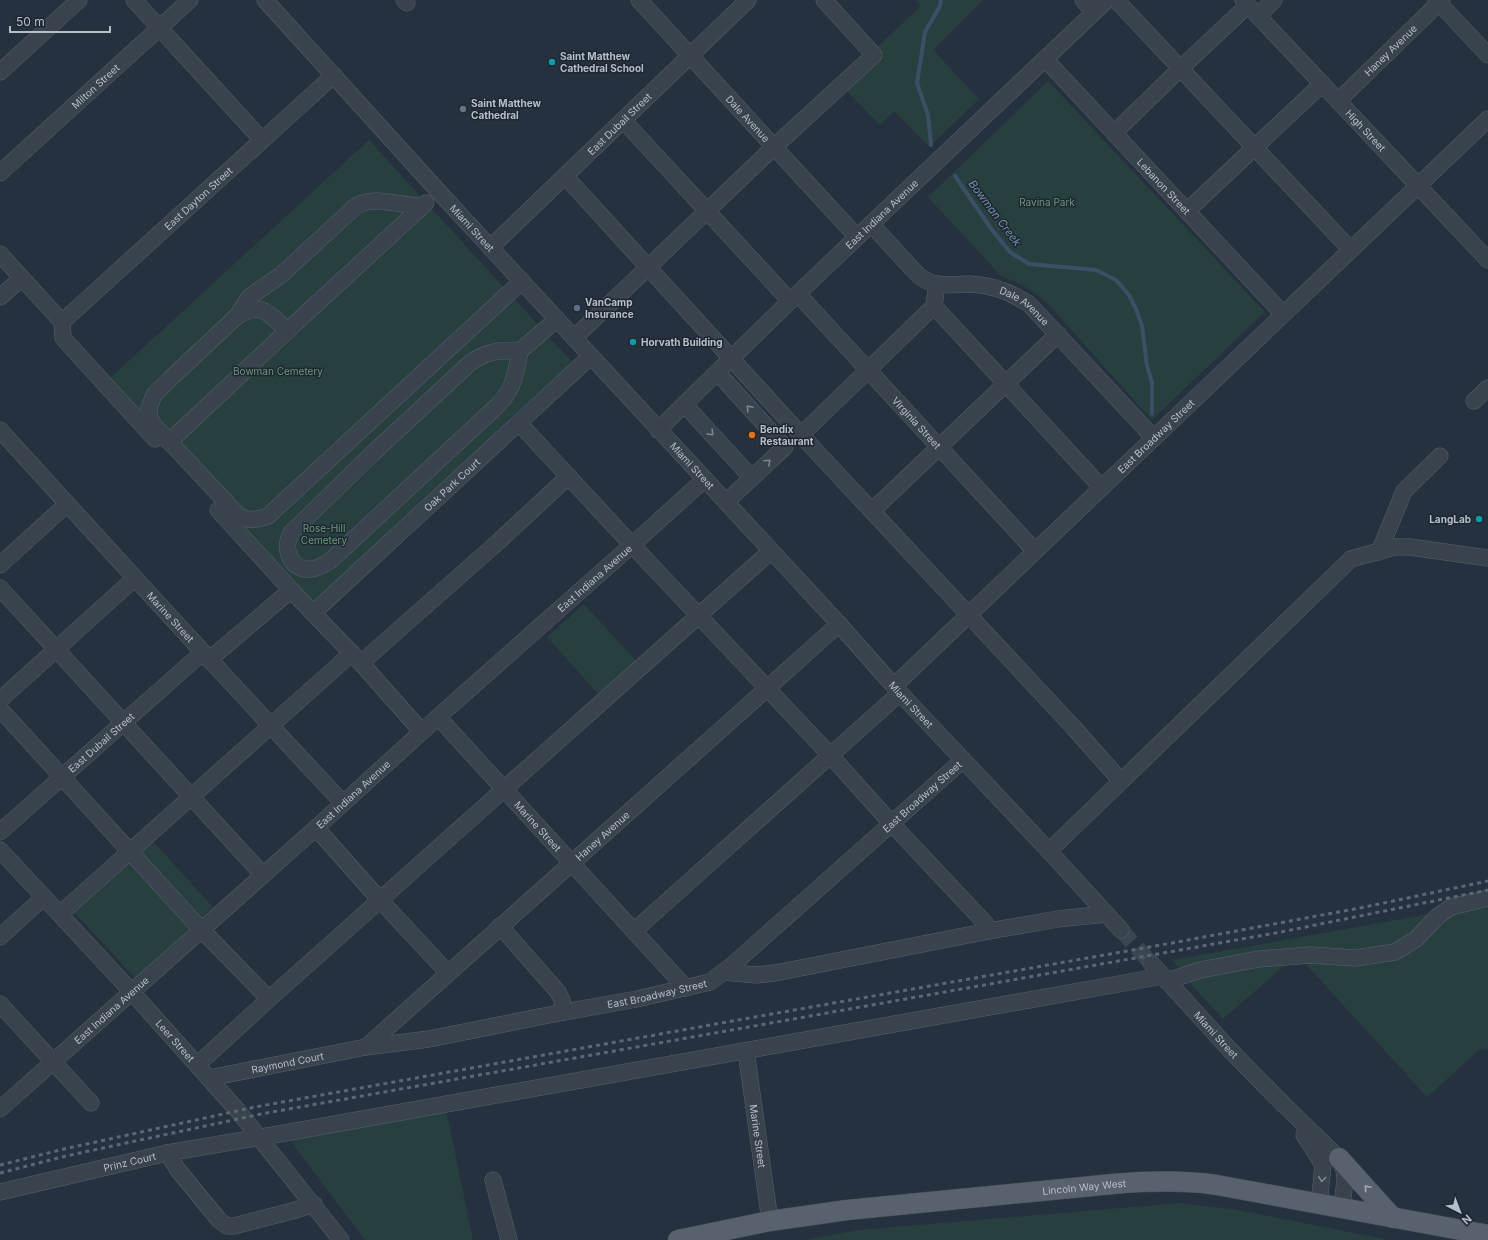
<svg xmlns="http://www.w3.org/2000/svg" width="1488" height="1240" font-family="Inter,sans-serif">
  <rect width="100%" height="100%" fill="#25313e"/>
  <g fill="#283f40">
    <polygon points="916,0 983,0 933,50 979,99 929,147 894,111 880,125 845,89 883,55 876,48 921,6"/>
    <polygon points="1048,81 1265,312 1152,420 1050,306 1034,292 1018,283 1001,276 928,197"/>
    <polygon points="369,140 572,362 314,601 306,600 108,380"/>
    <polygon points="584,604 638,663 601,697 547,637"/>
    <polygon points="148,836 213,907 135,978 70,908"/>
    <polygon points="1488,903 1488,1050 1480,1049 1427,1097 1303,961 1415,947 1440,925 1453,909"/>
    <polygon points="1435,913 1413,935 1388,949 1324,950 1180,969 1172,960"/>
    <polygon points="1287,963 1223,1019 1186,979"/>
    <polygon points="446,1109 473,1240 365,1240 289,1139"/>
    <polygon points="1179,1203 1233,1209 1389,1240 804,1240 859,1230"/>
  </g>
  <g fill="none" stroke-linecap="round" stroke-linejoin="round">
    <g stroke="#3b5066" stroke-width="4">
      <polyline points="931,145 928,115 917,83 925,32 940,6 941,0"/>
      <polyline points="955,176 992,230 1010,252 1029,264 1096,270 1116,280 1129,295 1136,309 1142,326 1147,366 1152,382 1152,414"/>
    </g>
    <polyline stroke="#3b4653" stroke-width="16" stroke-dasharray="16 8" stroke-linecap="butt" points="1121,930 1151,963"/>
    <g stroke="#57616c" stroke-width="17">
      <g id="minor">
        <polyline points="134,0 262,140"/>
        <path id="s1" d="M265 0 439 192 839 624 900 693 1049 851 1121 930"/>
        <polyline points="404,0 407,3"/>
        <path id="s2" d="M639 0 857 237"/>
        <polyline points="1083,0 1094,12"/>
        <polyline points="1116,0 1350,249"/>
        <path id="s3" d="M1243 0 1488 260"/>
        <polyline points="1436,0 1488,55"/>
        <polyline points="1258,16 1274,0"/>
        <path id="s4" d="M1045 59 1283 314"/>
        <polyline points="0,72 79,0"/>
        <path id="s5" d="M1338 101 1442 0"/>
        <polyline points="623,120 790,301"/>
        <polyline points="1114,133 1181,68 1248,5"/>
        <path id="s6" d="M0 173 190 0"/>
        <polyline points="565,176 801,435 1074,728 1121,781"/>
        <path d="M423 206C400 207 380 195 357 205L281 275 249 297 237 316 171 378 154 395 149 408V415L153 424 239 516C250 521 257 520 268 516L522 281"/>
        <polyline points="1187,211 1322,84"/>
        <path id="s7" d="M871 224 917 274C934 289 949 284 970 284 992 285 1011 292 1029 304L1153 437"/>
        <path id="s8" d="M491 247 748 0"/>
        <polyline points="0,254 62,322"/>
        <polyline points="937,284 934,306 1101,487"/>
        <path id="s9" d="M798 294 1035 551"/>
        <polyline points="0,297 22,278"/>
        <path d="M237 316C263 300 269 315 288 331"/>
        <polyline points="62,322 63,338 155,439"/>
        <path id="s10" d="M62 322 334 75"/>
        <polyline points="574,338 774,147 874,55 824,0"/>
        <path d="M498 351H520C516 373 514 389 497 406L330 561C326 563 321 567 316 568 294 575 281 552 291 533L372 454 470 363C479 356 487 353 498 351Z"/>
        <polyline points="520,351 557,319"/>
        <polyline points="717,372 785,447 726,502"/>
        <polyline points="1474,401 1488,388"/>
        <polyline points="684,404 752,478"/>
        <polyline points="519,423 617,529 830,755 892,824 985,923 989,931"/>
        <path id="s11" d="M0 430C114 555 227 680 343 803"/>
        <path id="s12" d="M658 430 790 301 1107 0"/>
        <polyline points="801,435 934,306"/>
        <polyline points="169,442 301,318 426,203"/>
        <polyline points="218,510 291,590 361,663 422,732"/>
        <polyline points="872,511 1058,334"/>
        <polyline points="1379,552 1404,491 1440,456"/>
        <polyline points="0,565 67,504"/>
        <polyline points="0,588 263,875"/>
        <path id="s13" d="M313 613 591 356"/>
        <polyline points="209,660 291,590"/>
        <polyline points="361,663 498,542 569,476"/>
        <path id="s14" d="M894 686 1488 119"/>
        <polyline points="0,700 135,578"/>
        <polyline points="0,709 196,924 269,999"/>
        <path id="s15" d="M438 717 686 988"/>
        <polyline points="316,828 380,900 448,973"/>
        <path id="s16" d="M0 832 202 653"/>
        <path id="s17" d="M0 850 131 991 238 1111 341 1240"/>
        <polyline points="1049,851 1351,559 1394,547 1410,547 1488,558"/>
        <polyline points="60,914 352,653"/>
        <polyline points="500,926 558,992 562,1000 564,1012"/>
        <polyline points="634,931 900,693"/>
        <polyline points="0,937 44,897"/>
        <path id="s18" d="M1151 963 1230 1050 1284 1105 1339 1158 1344 1170 1345 1179 1342 1208"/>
        <polyline points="723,972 756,975 775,973 989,931 1058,919 1106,914"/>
        <polyline points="1167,981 1200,970 1259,959 1311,955 1355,958 1395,952 1416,939 1438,916 1451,907 1488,898"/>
        <polyline points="0,1004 91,1103"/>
        <path id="s19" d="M366 1047 839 624"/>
        <path id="s20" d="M746 1051 770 1221"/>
        <polyline points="197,1065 269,999 771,551"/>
        <path id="s21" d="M209 1078 366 1047 429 1039 564 1012 637 999 710 982 730 967 963 760"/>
        <path id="s22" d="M0 1109 316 828 438 717 632 545 705 479"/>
        <polyline points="1304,1135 1323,1165 1319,1204"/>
        <polyline points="167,1153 178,1170 219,1220 227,1226 234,1226 296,1210 314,1204"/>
        <polyline points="493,1180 509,1240"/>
        <path id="s23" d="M0 1192 167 1153 279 1134 1163 976"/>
      </g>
    </g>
    <g stroke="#424c57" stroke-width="21">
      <g id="major">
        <polyline points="1339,1158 1393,1218"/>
        <path id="s24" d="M678 1240 770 1221 847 1210 1113 1184C1148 1181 1183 1180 1217 1185L1488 1235"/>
      </g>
    </g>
    <use href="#minor" stroke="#39434e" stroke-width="16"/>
    <use href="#major" stroke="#57626e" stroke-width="20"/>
    <g stroke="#5b6775" stroke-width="3" stroke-dasharray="4 4" stroke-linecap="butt">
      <polyline points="0,1165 64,1149 255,1107 738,1020 1161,945 1360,908 1488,881"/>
      <polyline points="0,1173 66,1156 261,1114 1281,932 1488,890"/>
    </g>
  </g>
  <defs><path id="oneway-chevron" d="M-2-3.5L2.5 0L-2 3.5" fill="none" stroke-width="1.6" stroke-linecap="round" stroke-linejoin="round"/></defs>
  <g stroke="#7d8792">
    <use href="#oneway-chevron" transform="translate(749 408) rotate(-133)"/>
    <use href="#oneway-chevron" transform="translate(711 433) rotate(47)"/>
    <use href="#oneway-chevron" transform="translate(768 462) rotate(-43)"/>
    <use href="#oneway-chevron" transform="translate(1322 1179) rotate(96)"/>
  </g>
  <use stroke="#a2acb7" href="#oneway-chevron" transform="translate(1367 1188) rotate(-131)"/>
  <g fill="#0f9aa8" stroke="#1e2833" stroke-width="1.5">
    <circle cx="552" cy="62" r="4"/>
    <circle cx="633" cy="342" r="4"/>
    <circle cx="1479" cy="519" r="4"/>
  </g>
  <circle fill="#6b7280" stroke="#1e2833" stroke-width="1.5" cx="463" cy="109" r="4"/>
  <circle fill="#5c6f8a" stroke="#1e2833" stroke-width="1.5" cx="577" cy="308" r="4"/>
  <circle fill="#e8710a" stroke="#1e2833" stroke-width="1.5" cx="752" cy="435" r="4"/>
  <g text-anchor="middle" stroke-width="3" stroke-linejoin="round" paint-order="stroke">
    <g font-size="10" fill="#b5bec9" stroke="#1e2833">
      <text dy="4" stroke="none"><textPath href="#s5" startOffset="73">Haney Avenue</textPath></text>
      <text dy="4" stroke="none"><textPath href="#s6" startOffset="129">Milton Street</textPath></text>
      <text dy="4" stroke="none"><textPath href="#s2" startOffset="161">Dale Avenue</textPath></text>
      <text dy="4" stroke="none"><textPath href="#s8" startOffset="178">East Dubail Street</textPath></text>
      <text dy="4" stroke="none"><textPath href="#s3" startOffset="179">High Street</textPath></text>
      <text dy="4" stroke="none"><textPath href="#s4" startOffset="174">Lebanon Street</textPath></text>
      <text dy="4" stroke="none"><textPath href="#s10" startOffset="184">East Dayton Street</textPath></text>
      <text dy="4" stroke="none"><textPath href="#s12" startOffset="311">East Indiana Avenue</textPath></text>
      <text dy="4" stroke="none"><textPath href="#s1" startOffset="308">Miami Street</textPath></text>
      <text dy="4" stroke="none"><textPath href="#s7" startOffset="184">Dale Avenue</textPath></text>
      <text dy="4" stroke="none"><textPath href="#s9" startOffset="175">Virginia Street</textPath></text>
      <text dy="4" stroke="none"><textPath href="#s14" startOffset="362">East Broadway Street</textPath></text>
      <text dy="4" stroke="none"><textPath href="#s1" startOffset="632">Miami Street</textPath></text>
      <text dy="4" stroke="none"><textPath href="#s13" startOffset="189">Oak Park Court</textPath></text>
      <text dy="4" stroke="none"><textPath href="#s22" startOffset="797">East Indiana Avenue</textPath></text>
      <text dy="4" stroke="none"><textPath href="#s11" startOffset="253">Marine Street</textPath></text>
      <text dy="4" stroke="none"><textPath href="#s1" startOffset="956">Miami Street</textPath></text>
      <text dy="4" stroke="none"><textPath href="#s16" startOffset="135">East Dubail Street</textPath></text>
      <text dy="4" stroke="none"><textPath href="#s22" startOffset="473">East Indiana Avenue</textPath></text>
      <text dy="4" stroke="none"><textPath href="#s21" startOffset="792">East Broadway Street</textPath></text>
      <text dy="4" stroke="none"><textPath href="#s15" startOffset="148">Marine Street</textPath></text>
      <text dy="4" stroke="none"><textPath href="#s19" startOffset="317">Haney Avenue</textPath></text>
      <text dy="4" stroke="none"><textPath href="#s21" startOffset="456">East Broadway Street</textPath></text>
      <text dy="4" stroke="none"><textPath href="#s22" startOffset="149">East Indiana Avenue</textPath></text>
      <text dy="4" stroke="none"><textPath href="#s18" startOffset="97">Miami Street</textPath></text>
      <text dy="4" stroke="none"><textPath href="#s17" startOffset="259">Leer Street</textPath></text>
      <text dy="4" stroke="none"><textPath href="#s21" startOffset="80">Raymond Court</textPath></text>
      <text dy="4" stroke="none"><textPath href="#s20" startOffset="86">Marine Street</textPath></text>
      <text dy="4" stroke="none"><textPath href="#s23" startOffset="133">Prinz Court</textPath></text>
      <text dy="4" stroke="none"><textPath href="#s24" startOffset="410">Lincoln Way West</textPath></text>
    </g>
    <g font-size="10" font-weight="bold" fill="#b5bec9" stroke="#1e2833" text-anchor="start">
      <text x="560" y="60">Saint Matthew<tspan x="560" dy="12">Cathedral School</tspan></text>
      <text x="471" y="107">Saint Matthew<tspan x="471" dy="12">Cathedral</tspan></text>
      <text x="585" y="306">VanCamp<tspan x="585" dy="12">Insurance</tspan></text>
      <text x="641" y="346">Horvath Building</text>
      <text x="760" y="433">Bendix<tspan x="760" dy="12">Restaurant</tspan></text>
      <text x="1471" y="523" text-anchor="end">LangLab</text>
    </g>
    <g font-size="10" fill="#6c9974" stroke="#1e2833">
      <text x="1047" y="206">Ravina Park</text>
      <text x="278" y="375">Bowman Cemetery</text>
      <text x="324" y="532">Rose-Hill<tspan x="324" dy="12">Cemetery</tspan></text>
    </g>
    <g font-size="11" font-style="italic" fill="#7690ab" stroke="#1e2833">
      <text transform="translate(995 213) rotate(53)" y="4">Bowman Creek</text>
    </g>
  </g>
  <g transform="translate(1460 1212) rotate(138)" stroke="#1e2833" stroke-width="3" paint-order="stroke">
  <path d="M0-3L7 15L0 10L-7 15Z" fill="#b5bec9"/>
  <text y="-6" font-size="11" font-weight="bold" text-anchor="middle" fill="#b5bec9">N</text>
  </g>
  <path d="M10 26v6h100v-6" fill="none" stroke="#b5bec9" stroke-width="2"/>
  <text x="16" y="26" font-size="12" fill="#b5bec9" stroke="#1e2833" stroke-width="3" paint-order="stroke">50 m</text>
</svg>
